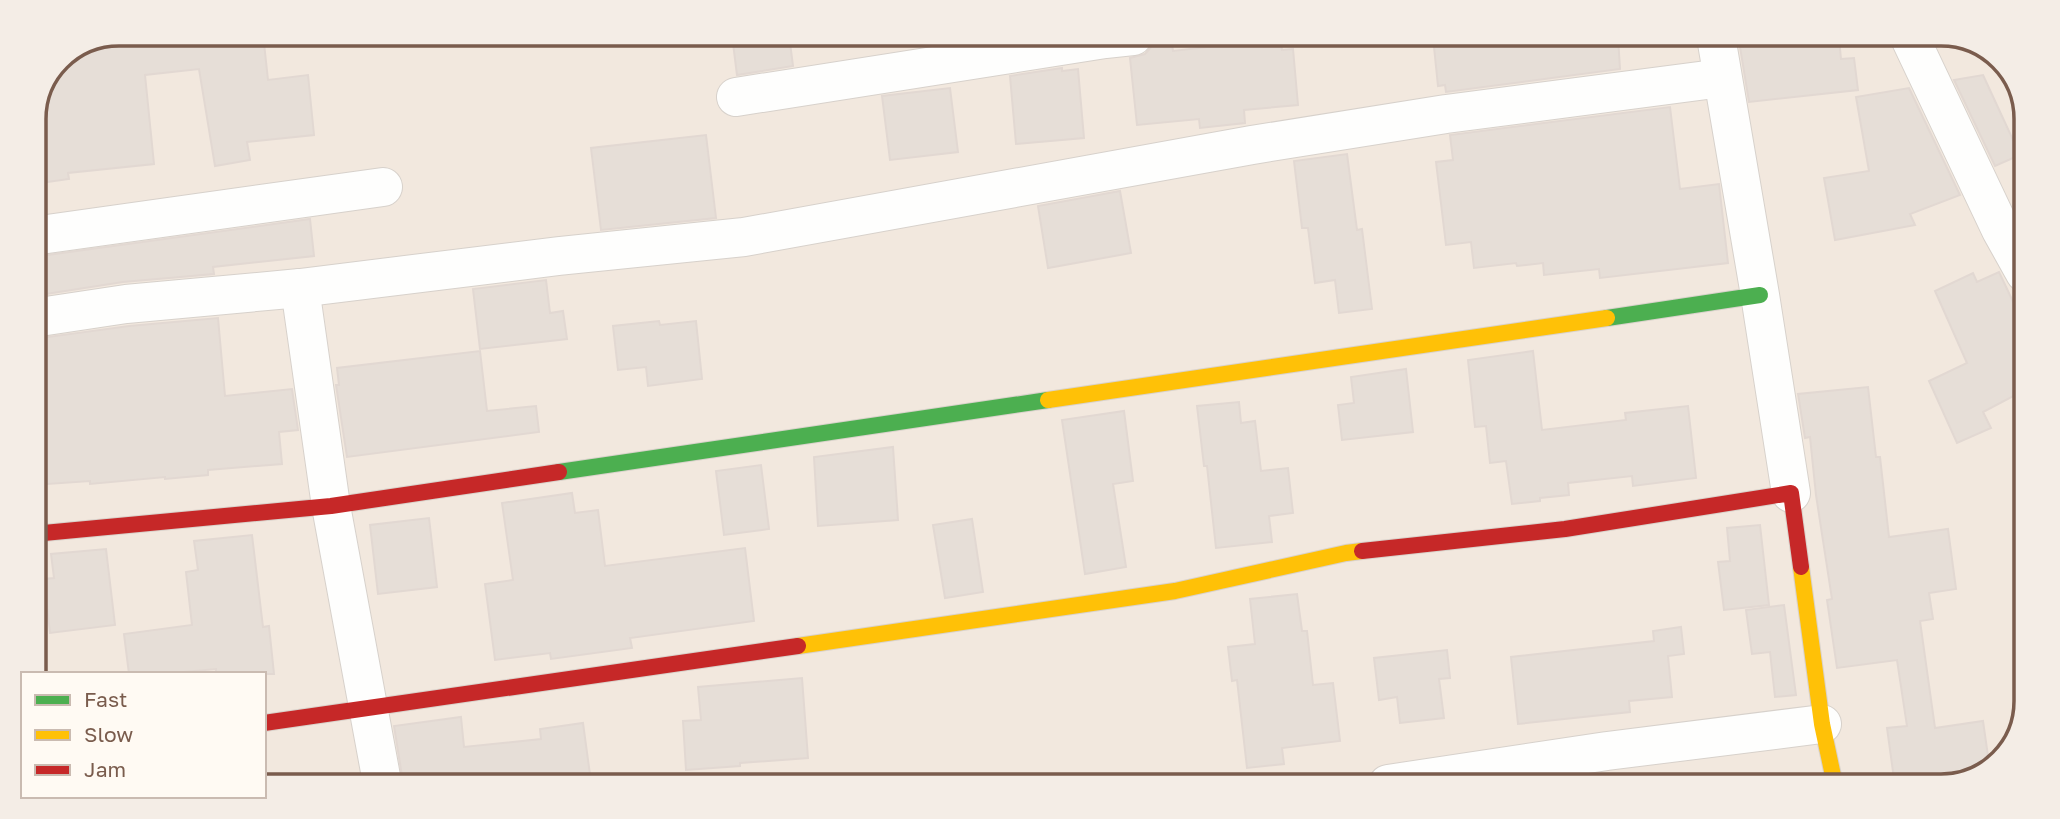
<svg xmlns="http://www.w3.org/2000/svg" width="2060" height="819" font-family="'Golos Text',sans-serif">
  <rect width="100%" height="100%" fill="#f9f5f0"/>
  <polygon fill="#f2e8de" points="118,33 1969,38 2009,67 2027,112 2022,728 1993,768 1942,786 264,782 264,674 33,674 33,113"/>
  <g fill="#e6ded7" stroke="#e2d8d2" stroke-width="2">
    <polygon points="118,33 263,34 268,80 308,75 314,135 247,142 250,160 215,166 199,69 145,75 154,164 68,173 69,179 33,184 33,113 58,58"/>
    <polygon points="732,35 789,35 793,66 737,75"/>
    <polygon points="1251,36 1280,36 1282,50 1293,49 1298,105 1244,110 1245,123 1200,128 1199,119 1137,125 1130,58 1145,54 1153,45 1172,44 1173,51 1251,42"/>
    <polygon points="1433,37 1618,37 1620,69 1446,92 1445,85 1438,86"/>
    <polygon points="1826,38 1839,38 1841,59 1854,58 1858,90 1749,102 1740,47"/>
    <polygon points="1062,68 1062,71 1078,69 1084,138 1016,144 1010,76"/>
    <polygon points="1983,75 2020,155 1995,166 1954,80"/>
    <polygon points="950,88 958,152 890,160 882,96"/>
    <polygon points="1909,88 1960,195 1910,214 1915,225 1835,240 1824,178 1869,171 1856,97"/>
    <polygon points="1670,107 1680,189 1719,184 1728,263 1600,278 1599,269 1544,275 1543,263 1517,266 1516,263 1474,268 1471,242 1446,245 1436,162 1453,160 1450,135"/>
    <polygon points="706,135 716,218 601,230 591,148"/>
    <polygon points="1347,154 1357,230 1362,229 1372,309 1339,313 1335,280 1315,283 1308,228 1302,228 1294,161"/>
    <polygon points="1120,191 1131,253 1048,268 1038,206"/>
    <polygon points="310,219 314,256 213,267 214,274 123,282 33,296 33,257"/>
    <polygon points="1999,272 2025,327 2025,390 1983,412 1991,428 1957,443 1929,381 1967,363 1935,291 1973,273 1977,282"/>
    <polygon points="546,280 550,313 563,311 567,339 480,349 473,289"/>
    <polygon points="218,318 225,396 292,389 298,430 279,432 282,464 208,470 208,475 165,479 165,477 90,484 90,481 33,485 33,339 129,326"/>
    <polygon points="659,321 660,325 696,321 702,379 648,386 646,367 618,370 613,326"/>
    <polygon points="480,351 487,411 536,406 539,432 347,457 336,385 339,385 337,368"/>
    <polygon points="1533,351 1542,430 1626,420 1625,413 1688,406 1696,478 1633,486 1632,476 1568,483 1569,495 1540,498 1540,501 1512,504 1506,461 1490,463 1486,426 1475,427 1468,360"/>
    <polygon points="1406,369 1413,432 1342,440 1338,405 1354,403 1351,377"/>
    <polygon points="1868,387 1876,457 1880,457 1889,537 1948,529 1956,589 1929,593 1933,619 1920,621 1935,728 1983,721 1990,770 1952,782 1927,786 1895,786 1887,728 1907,726 1897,660 1837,668 1827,600 1832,599 1816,495 1810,437 1805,438 1798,394"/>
    <polygon points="1239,402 1241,423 1255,421 1261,471 1288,468 1293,513 1269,516 1272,542 1216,548 1207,466 1204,466 1197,406"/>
    <polygon points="1124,411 1133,481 1113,484 1126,567 1085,574 1062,420"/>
    <polygon points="893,447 898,520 818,526 814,457"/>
    <polygon points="761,465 769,529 724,535 716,471"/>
    <polygon points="572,493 575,513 598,510 605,566 745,548 754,621 630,638 632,648 551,659 550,653 495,660 485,584 513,580 502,503"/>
    <polygon points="429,518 437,587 378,594 370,525"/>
    <polygon points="972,519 983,592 945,598 933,525"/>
    <polygon points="1760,525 1769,605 1724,610 1718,562 1730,561 1727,528"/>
    <polygon points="252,535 263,627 269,626 274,674 216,674 216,669 162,674 129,674 124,634 192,625 186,572 198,570 194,541"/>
    <polygon points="106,549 115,625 50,633 44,579 54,578 51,554"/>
    <polygon points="1297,594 1302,631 1307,631 1313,685 1333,683 1340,741 1282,748 1284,764 1247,768 1237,680 1232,681 1228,647 1255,644 1250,599"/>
    <polygon points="1784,605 1796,695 1775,697 1770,652 1752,654 1746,610"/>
    <polygon points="1681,627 1684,654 1668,656 1672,697 1629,701 1630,712 1518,724 1511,657 1654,641 1653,631"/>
    <polygon points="1447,650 1450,678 1439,679 1444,718 1400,723 1397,697 1379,700 1374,658"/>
    <polygon points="802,678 808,758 740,763 740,766 686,770 683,721 701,720 698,687"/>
    <polygon points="461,717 464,747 541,739 540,729 583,723 591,782 403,782 394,726"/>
  </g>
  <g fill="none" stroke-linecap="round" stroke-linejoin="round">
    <g stroke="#d7d1cb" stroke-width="40">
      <g id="street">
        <polyline points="1716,37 1760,295 1791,493"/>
        <polyline points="1910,38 2001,230 2025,273"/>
        <polyline points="736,97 1105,39 1133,36"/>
        <polyline points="33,236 383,187"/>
        <polyline points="300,288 331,506 382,782"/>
        <polyline points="33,318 126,304 300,288 559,256 744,237 1252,145 1446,114 1722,78"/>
        <polyline points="1388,784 1607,751 1822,724"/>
      </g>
    </g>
    <g stroke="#d9d2cb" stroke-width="18">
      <g id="fast">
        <polyline points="1607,318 1760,295"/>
        <polyline points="559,472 1048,400"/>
      </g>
    </g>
    <g stroke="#d9d2cb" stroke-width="18">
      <g id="slow">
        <polyline points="1048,400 1607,318"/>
        <polyline points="1801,567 1822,724 1835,785"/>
        <polyline points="798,646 1175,591 1346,553 1362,551"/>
      </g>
    </g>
    <g stroke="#d9d2cb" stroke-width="18">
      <g id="jam">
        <polyline points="33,534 331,506 559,472"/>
        <polyline points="1362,551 1565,529 1791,493 1801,567"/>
        <polyline points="264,723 798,646"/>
      </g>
    </g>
    <use href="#street" stroke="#fefefd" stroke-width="38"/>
    <use href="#fast" stroke="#4caf50" stroke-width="16"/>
    <use href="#slow" stroke="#ffc107" stroke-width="16"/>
    <use href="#jam" stroke="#c62828" stroke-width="16"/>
  </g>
  <path d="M0 0H2060V819H0ZM119 46H1941A73 73 0 0 1 2014 119V701A73 73 0 0 1 1941 774H119A73 73 0 0 1 46 701V119A73 73 0 0 1 119 46Z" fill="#f4ede6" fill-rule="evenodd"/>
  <path fill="none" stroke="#7a5c4d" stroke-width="3.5" d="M119 46H1941A73 73 0 0 1 2014 119V701A73 73 0 0 1 1941 774H119A73 73 0 0 1 46 701V119A73 73 0 0 1 119 46Z"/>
  <rect x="21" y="672" width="245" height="126" fill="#fffaf3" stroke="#cabbb1" stroke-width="2"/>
  <rect x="35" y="695" width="35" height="10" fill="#4caf50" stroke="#cabbb1" stroke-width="2"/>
  <text x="84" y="707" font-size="21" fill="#7a5c4d">Fast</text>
  <rect x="35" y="730" width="35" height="10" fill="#ffc107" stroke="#cabbb1" stroke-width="2"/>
  <text x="84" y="742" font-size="21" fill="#7a5c4d">Slow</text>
  <rect x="35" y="765" width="35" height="10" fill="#c62828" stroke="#cabbb1" stroke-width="2"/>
  <text x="84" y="777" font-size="21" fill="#7a5c4d">Jam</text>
</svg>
